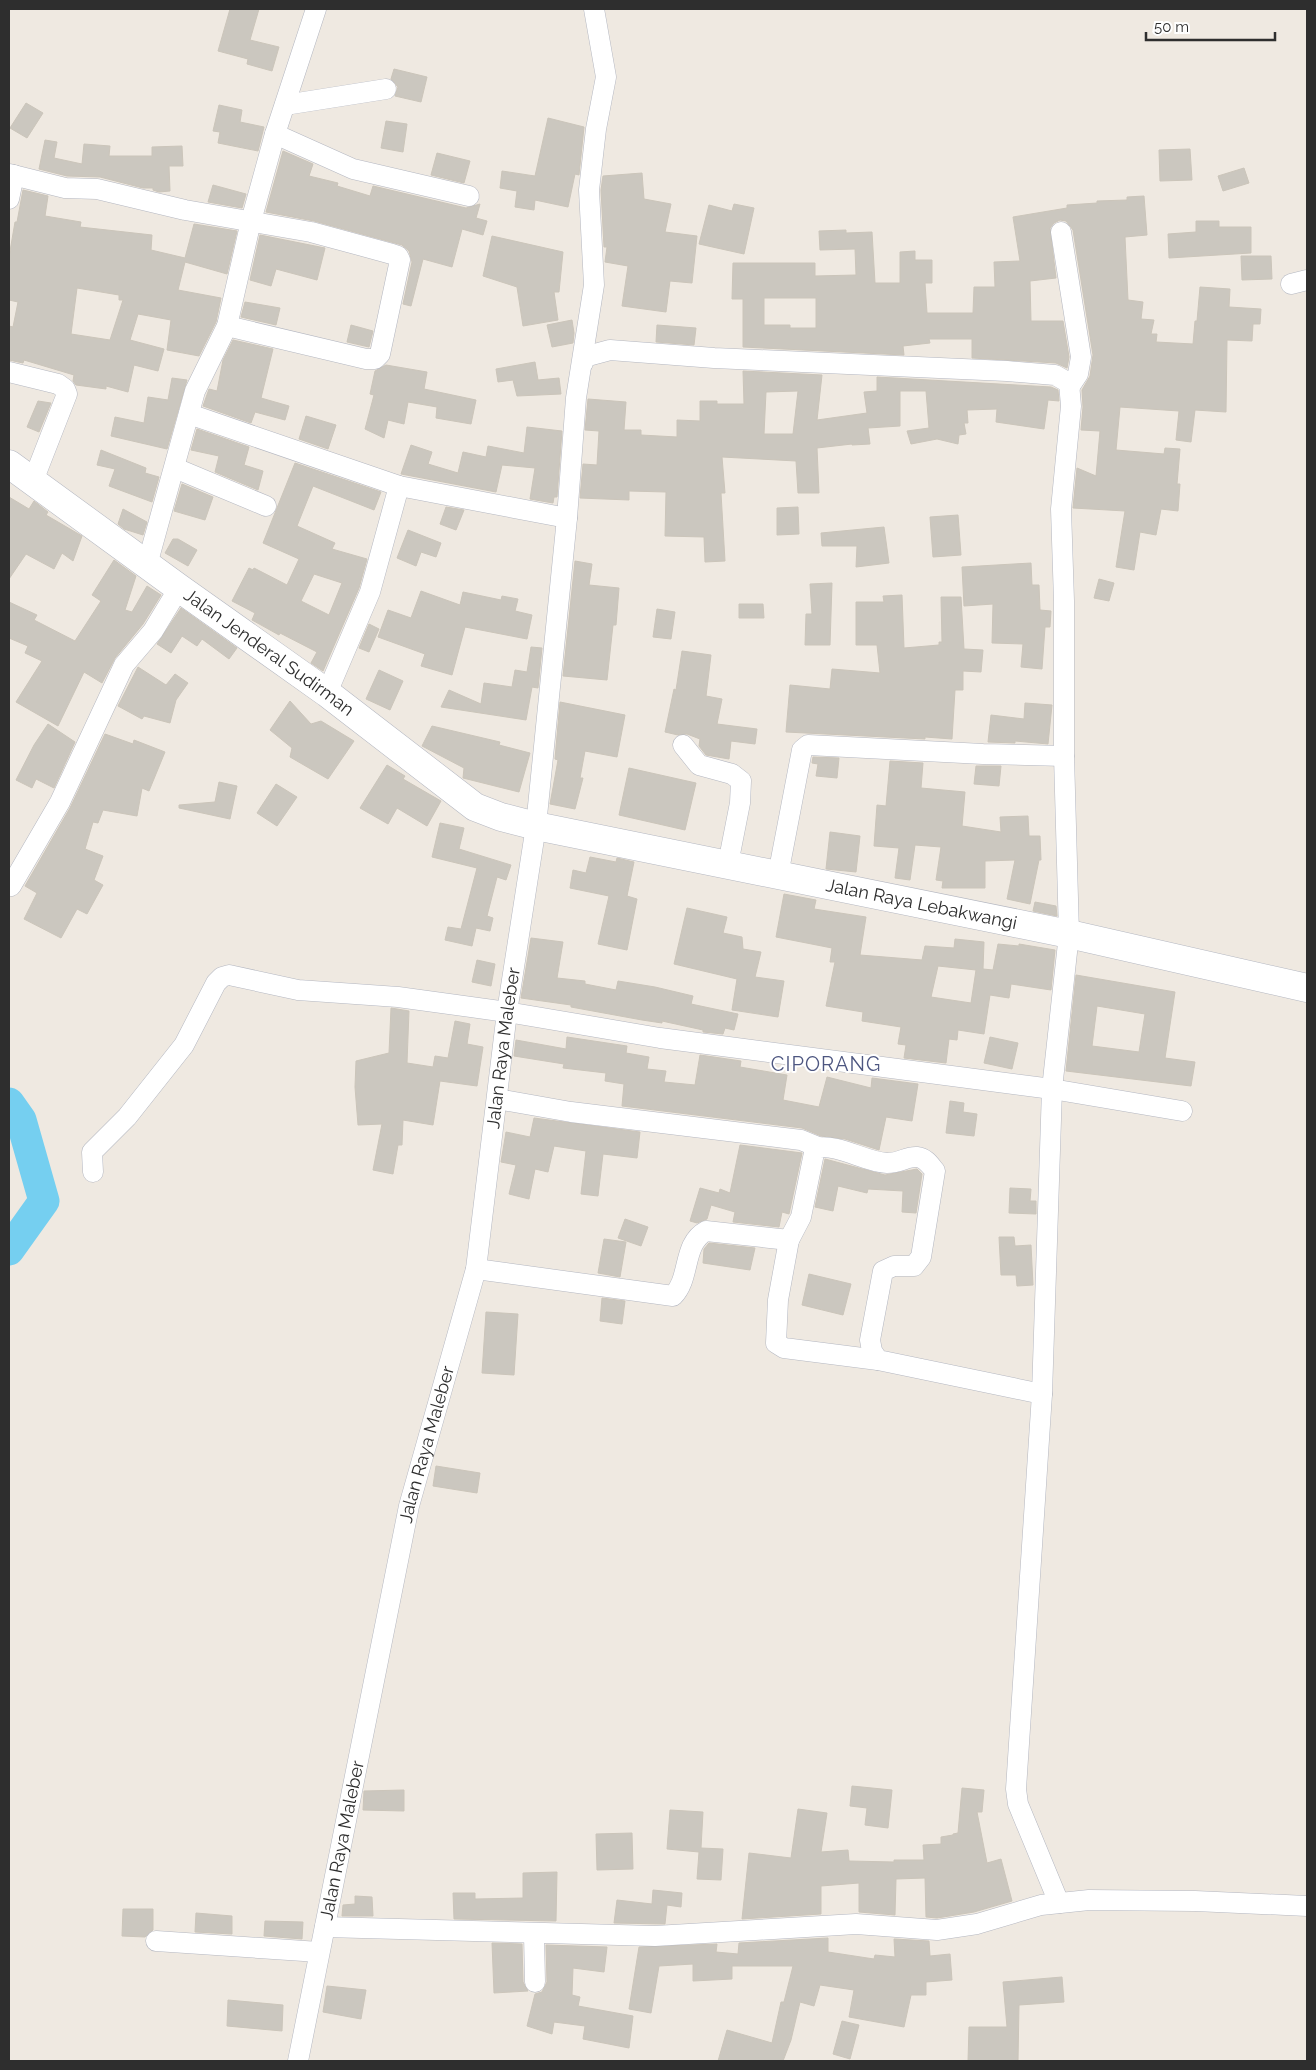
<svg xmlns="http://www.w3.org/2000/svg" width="1316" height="2070" font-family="Raleway,sans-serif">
  <rect width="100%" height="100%" fill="#efe9e1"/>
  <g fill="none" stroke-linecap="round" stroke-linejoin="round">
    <polyline stroke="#75cff0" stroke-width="31" points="9,1103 21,1120 44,1201 9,1250"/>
  </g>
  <g fill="#cbc7bf" stroke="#cbc5ba" fill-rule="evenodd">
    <polygon points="230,9 259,9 250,40 279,47 272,71 247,64 248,59 218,51"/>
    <polygon points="394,69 427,77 421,102 395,96 398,87 391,79"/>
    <polygon points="26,103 43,113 27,138 10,128"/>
    <polygon points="219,105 242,110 240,122 264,127 258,151 218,143 220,132 213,131"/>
    <polygon points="548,118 584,127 579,175 575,174 568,207 535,200 534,210 515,207 517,191 500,188 502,171 535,176"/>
    <polygon points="386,121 407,124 403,152 381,148"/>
    <polygon points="45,140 57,142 54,158 82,164 84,144 110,146 109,156 152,156 152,147 182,146 183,166 169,166 170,191 159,192 153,190 153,188 143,188 100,177 67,176 39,169"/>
    <polygon points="1190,149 1192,180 1160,181 1159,150"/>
    <polygon points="283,151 313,164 309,176 338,183 337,186 370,196 373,186 466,208 480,204 476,218 487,221 483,235 462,229 452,267 423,259 411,306 403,304 412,262 409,251 402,245 314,221 266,212"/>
    <polygon points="437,153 470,161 464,183 431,175"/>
    <polygon points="1244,168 1249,183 1223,191 1218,176"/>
    <polygon points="642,173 644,199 671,204 665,232 697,236 692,283 670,281 666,312 622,306 628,266 605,262 607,247 604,247 601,190 603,176"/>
    <polygon points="213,185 246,194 242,208 208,202"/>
    <path d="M23 190 48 196 45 216 81 222 80 227 152 235 151 250 185 258 194 224 237 231 227 274 185 262 178 290 221 298 216 322 199 356 167 350 171 320 138 314 130 340 164 349 158 371 134 365 128 392 106 386V389L76 385 73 381 74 375 24 360 23 363 9 360V326L13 327 18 302 9 300V257L15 222H17ZM77 288 119 295V300H123L110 340 71 334Z"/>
    <path d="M1144 196 1147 235 1125 237 1128 300 1143 302 1141 319 1154 320 1151 334H1157L1156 342 1193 344 1195 321H1197L1200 287 1230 289 1229 307 1261 309 1260 324H1253L1252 341 1227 340 1226 412 1195 410 1191 442 1176 440 1179 411 1120 407 1116 450 1164 454 1165 448 1180 449 1177 484H1180L1178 511 1161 509 1156 535 1140 532 1134 570 1116 567 1125 511 1073 508 1077 468 1096 476 1100 431 1081 430 1083 407 1082 390 1090 376 1093 355 1073 230 1066 221 1060 220 1054 223 1050 228 1056 278 1030 281 1031 321H1063L1069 357 1067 368 1056 363 972 358V339H929L930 343 903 346 904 355 743 347V299H732L733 263H815V276L856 275 855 249 820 250 819 231 846 230V233L872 232 875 283H900V252L915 251V260H932V283H925L927 313H973L974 287H995L994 262 1020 261 1013 217 1067 208V205L1097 203V201L1127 200V197ZM764 298H816V328H790V325H764Z"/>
    <polygon points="734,204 754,208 744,254 699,244 709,205 732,211"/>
    <polygon points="1196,221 1219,221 1219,227 1251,227 1251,253 1169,258 1168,234 1196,232"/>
    <polygon points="260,235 325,248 317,280 276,269 271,286 250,280"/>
    <polygon points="492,236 563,252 559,292 554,292 558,320 523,326 517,287 483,276"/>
    <polygon points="1241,256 1271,256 1272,279 1242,280"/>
    <polygon points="245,302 280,308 276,325 241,317"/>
    <polygon points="572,320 574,333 573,343 552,347 547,325"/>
    <polygon points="351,325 373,331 369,347 347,342"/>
    <polygon points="657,325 696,328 694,345 656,342"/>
    <polygon points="233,340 273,349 261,398 289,406 285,420 255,412 251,423 203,406 209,389 217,391 223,360"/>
    <polygon points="535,362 538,380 559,378 561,394 517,396 513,380 498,382 496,369"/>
    <polygon points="386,365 427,372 424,389 476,400 471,424 436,418 437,407 408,402 404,424 388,420 384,438 365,429 374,395 370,394 375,371"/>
    <path d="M743 371 822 375 817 420 867 413 864 392 877 391V377L1051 387 1058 390 1059 401 1048 400 1044 429 996 422 997 409 967 410 968 423H964L966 434 959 435 958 444 937 439 911 444 907 431 929 428 926 391H900V426L868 428 870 444 852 445V444L817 448 819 493H798L796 461 722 457 725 493H721L725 561 705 562 704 537 665 536 666 492 629 491V500L580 498 583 464 597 465 599 431 585 430 588 399 626 402 624 430H641V435L677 437V420L700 421V401H717V404H744ZM798 391 793 434H764L766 392Z"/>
    <polygon points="172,378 187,380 167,449 111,436 115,417 144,423 148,397 168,400"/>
    <polygon points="38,401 51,403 39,432 27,427"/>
    <polygon points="306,416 336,425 328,449 299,439"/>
    <polygon points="527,427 562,431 557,497 554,497 553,503 530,499 535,468 502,465 496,492 401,474 411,445 432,452 428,464 458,473 463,452 486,457 488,446 524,453"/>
    <polygon points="197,429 249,447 244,465 263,471 258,490 215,472 219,456 191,450"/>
    <polygon points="101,450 146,468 145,473 159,477 152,502 109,486 115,469 97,465"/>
    <path d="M295 463 381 492 374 510 313 486 297 526 335 543 332 549 367 559 359 588 323 671 311 663 317 652 280 633 279 635 252 620 255 613 232 601 249 568 253 570 254 568 287 585 299 559 263 543ZM314 574 342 583 329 615 301 601Z"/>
    <polygon points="182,484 213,497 205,520 174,511"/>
    <polygon points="9,497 29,509 34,501 48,512 46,515 82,536 73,561 62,553 54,569 26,554 9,579"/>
    <polygon points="446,507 464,510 456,530 440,524"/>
    <polygon points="798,507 799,534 777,535 777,508"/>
    <polygon points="123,509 147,522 143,535 124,529 118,524"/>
    <polygon points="958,515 961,555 933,557 930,517"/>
    <polygon points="884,527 889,563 856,567 857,546 822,546 821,533"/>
    <polygon points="408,530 441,543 436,557 421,552 416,566 397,558"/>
    <polygon points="173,539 178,539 197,550 188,566 165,553"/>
    <polygon points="114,560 136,576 125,610 132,612 147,586 161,595 143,624 115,658 102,683 84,672 58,726 16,702 42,661 25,653 28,646 9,638 9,602 37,615 34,620 75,641 101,601 92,595"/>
    <polygon points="575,561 592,564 589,585 619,588 616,625 613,625 607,680 563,676"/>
    <polygon points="1031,563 1032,585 1039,585 1040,610 1051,611 1050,627 1045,627 1042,669 1021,667 1023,644 992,643 993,604 964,606 962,567"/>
    <polygon points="1099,579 1114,583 1109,601 1094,598"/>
    <polygon points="832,583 830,645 805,645 806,614 812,614 810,584"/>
    <polygon points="421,591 460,605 463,592 501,600 502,596 518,599 515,611 532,615 527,639 465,627 452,675 421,666 425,654 378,637 388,610 411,618"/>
    <polygon points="902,595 904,648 939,645 939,642 942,642 941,597 961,597 964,649 983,650 981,672 963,671 963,690 955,690 952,739 925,737 925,739 786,732 790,685 830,689 832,669 880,673 877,645 856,645 856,602 884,602 883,596"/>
    <polygon points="739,604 763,604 764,618 739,618"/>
    <polygon points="181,608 237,648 229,659 202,639 197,646 182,636 171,653 157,644"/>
    <polygon points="657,609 675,612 671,639 653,637"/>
    <polygon points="369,624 379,629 369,652 359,648"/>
    <polygon points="531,647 542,648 538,688 532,687 526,720 441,707 449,690 481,704 484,683 512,687 515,670 527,672"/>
    <polygon points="682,651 711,655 706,696 722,699 717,724 757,729 755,744 731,741 729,759 706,755 699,746 700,739 687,734 678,735 665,732 674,689 676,690"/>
    <polygon points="138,667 166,685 175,674 188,683 176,700 170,723 144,716 142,719 118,706"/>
    <polygon points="379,670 403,681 390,710 366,699"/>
    <polygon points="290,701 311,724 321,721 354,741 328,779 290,757 292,748 270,730"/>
    <polygon points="560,702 625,715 617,757 585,751 580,778 583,778 575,809 550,804 558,760 555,759"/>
    <polygon points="1025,703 1052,705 1048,744 1015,741 1015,743 988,742 991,715 1024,719"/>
    <polygon points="48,724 75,742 54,788 36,779 32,788 16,780 34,745"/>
    <polygon points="432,726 500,742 499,745 530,753 519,792 463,778 464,768 422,746"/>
    <polygon points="105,734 133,744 134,740 165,752 149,791 142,788 137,816 103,810 98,823 93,822 85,849 103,856 94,880 103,885 87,914 77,909 61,938 24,919 37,893 25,886 70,808"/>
    <polygon points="813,757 839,758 837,778 816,776 818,764 812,763"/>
    <polygon points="890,761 923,763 921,788 965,792 962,826 1001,832 1000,817 1028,816 1029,836 1040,836 1041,860 1039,860 1030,904 1007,899 1015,860 985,861 985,888 942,888 943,881 936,880 941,847 915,845 910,880 895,878 899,848 874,846 877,805 886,806"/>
    <polygon points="387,765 405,776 403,779 441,801 427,826 397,808 388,824 360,808"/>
    <polygon points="976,766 1001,766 999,786 974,784"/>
    <polygon points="629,768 696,783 685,830 619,815"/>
    <polygon points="219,782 237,786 230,819 179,808 179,805 215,802"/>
    <polygon points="276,784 297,797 277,826 257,813"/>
    <polygon points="440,823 464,828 459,849 511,865 506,880 497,877 487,916 493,918 490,931 476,928 472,946 445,940 448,927 461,929 477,868 432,857"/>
    <polygon points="830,832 860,836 856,872 826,869"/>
    <polygon points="590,857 616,862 617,858 634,862 627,896 637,899 627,950 598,944 609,896 570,888 573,870 586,873"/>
    <path d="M784 894 816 900 814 909 866 917 860 955 922 960 925 946 954 948 955 939 984 942 983 969 993 970 998 944 1019 946V944L1055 950 1051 990 1011 984 1009 998 990 995 984 1034 958 1030 957 1040 949 1039 946 1063 904 1058 906 1045 898 1044 901 1027 862 1021 863 1012 826 1006 835 962H830L832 948 776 937ZM938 966 976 970 971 1003 931 997Z"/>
    <polygon points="1035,902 1056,906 1057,916 1033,911"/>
    <polygon points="687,908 727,917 723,933 742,937 743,949 761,952 755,977 784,981 778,1017 732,1010 737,979 674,964"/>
    <polygon points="531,938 563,942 557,978 585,981 585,984 616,990 618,981 655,987 693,996 691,1004 738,1014 734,1030 725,1028 723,1034 703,1032 703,1030 662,1021 662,1023 642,1020 571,1007 571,1005 521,998"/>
    <polygon points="477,960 495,964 491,986 472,982"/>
    <path d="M1076 975 1175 992 1165 1058 1195 1062 1191 1086 1066 1071ZM1097 1006 1145 1014 1139 1052 1092 1046Z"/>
    <polygon points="391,1008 409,1011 407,1063 433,1067 435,1056 448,1058 455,1021 470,1024 467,1044 483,1047 477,1086 440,1081 433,1125 403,1120 402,1145 398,1145 393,1174 373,1170 382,1124 358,1125 355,1087 356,1061 389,1053"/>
    <polygon points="567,1037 627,1046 626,1053 649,1057 647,1069 666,1071 664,1082 695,1085 700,1055 741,1061 740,1067 787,1075 783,1100 819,1107 827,1077 871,1088 872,1078 918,1084 912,1121 886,1117 879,1150 845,1139 821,1136 802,1128 622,1106 624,1084 605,1081 606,1073 563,1068 564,1064 514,1056 516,1040 566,1049"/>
    <polygon points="990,1037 1018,1043 1012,1069 984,1063"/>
    <polygon points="950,1101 964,1103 963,1112 977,1114 974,1136 946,1133"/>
    <polygon points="534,1118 640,1132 637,1158 603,1154 598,1196 581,1194 586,1151 554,1146 548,1172 535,1169 529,1199 509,1194 516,1165 501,1162 506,1132 530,1137"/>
    <polygon points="740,1145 802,1153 789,1214 782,1212 779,1227 733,1222 735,1212 711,1205 707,1219 697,1223 690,1221 700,1188 719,1193 720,1189 730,1193"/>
    <polygon points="825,1159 885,1175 917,1169 922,1174 916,1213 902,1212 903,1191 868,1189 867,1193 838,1186 833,1211 815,1207"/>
    <polygon points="1010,1188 1031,1189 1030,1201 1036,1201 1036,1214 1009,1213"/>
    <polygon points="625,1219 648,1227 641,1246 618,1238"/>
    <polygon points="999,1237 1014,1237 1015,1246 1031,1245 1033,1285 1017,1286 1016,1275 1001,1275"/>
    <polygon points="604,1239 626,1242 620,1277 598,1273"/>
    <polygon points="709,1243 755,1248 750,1270 703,1263 704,1249"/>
    <polygon points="809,1274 851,1284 843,1315 802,1305"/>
    <polygon points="602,1298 625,1301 622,1324 600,1321"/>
    <polygon points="486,1312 518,1314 514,1375 482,1373"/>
    <polygon points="436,1466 480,1473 477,1493 433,1486"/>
    <polygon points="852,1786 892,1790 888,1828 865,1825 867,1808 850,1806"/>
    <polygon points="962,1788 984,1790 982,1812 977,1812 987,1863 1001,1859 1012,1901 974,1912 937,1918 926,1917 925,1878 896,1879 895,1915 859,1912 859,1883 821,1886 821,1914 742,1919 749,1853 791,1858 798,1809 827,1813 821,1852 848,1850 849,1861 894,1862 894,1860 924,1860 923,1845 941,1844 941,1837 953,1835 953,1834 958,1833"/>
    <polygon points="404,1790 404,1811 363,1810 364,1791"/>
    <polygon points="670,1810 703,1812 701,1848 723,1849 721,1880 697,1879 699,1852 667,1849"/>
    <polygon points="632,1833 633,1869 597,1870 596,1834"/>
    <polygon points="557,1872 556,1921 454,1919 453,1893 475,1893 475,1899 523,1898 523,1873"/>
    <polygon points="653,1890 682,1893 681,1907 667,1905 665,1924 614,1923 617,1900 652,1904"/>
    <polygon points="355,1896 372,1897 373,1916 342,1916 343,1905 355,1904"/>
    <polygon points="123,1909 153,1909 153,1930 145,1937 122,1936"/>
    <polygon points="196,1913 232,1916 232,1934 195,1932"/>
    <polygon points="265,1921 303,1922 302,1939 264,1936"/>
    <polygon points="828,1938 828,1952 874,1959 875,1955 895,1957 894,1939 929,1941 930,1956 950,1954 952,1980 926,1982 926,1995 911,1995 904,2027 849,2017 854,1990 820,1985 814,2006 800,2002 791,2040 783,2061 718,2061 727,2030 772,2043 781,2002 784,2002 793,1966 732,1966 732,1979 693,1981 693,1964 659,1966 651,2013 629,2009 639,1947 717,1944 716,1952 738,1954 739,1943"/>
    <polygon points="492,1943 522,1944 523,1982 528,1991 494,1993"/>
    <polygon points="546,1945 607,1947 604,1972 573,1968 572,1995 580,1997 578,2006 633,2016 629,2048 583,2039 585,2026 554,2022 552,2034 527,2026 535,1994 542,1992 547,1982"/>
    <polygon points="1062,1977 1064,2002 1019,2005 1018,2061 968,2061 969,2027 1007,2027 1003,1982"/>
    <polygon points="327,1986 366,1990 361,2019 323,2012"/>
    <polygon points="228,2000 283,2005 282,2031 227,2026"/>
    <polygon points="842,2021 859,2025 850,2059 833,2054"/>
  </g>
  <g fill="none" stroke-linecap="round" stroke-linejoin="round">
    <g stroke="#b4b7c1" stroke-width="21">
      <g id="minor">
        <polyline points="285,105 386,89"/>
        <polyline points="275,134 353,169 469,196"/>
        <polyline points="9,174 65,188 97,189 185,210 311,232 392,254 398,256 400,260 380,354 375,359 366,359 227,326"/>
        <polyline points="9,199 14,175"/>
        <polyline points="1061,232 1081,357 1078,374 1070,386"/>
        <polyline points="1291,284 1307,280"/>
        <polyline points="583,363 584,357 610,350 714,358 1007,371 1055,375 1069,383 1071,406 1061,509 1064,601 1064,756 1069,934 1052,1089 1042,1394 1016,1789 1018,1804 1059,1903"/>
        <polyline points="9,372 58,384 65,389 67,394 33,481"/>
        <polyline points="189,414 399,486 567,518"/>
        <polyline points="175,468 266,506"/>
        <polyline points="147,565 195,391 227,326 251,221 275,134 316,9"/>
        <polyline points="327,693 370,592 399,486"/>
        <polyline points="683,745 699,765 732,774 741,781 740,803 728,864"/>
        <polyline points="778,875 802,750 808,745 983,754 1064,756"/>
        <polyline points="11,886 60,802 124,665 153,631 179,588"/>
        <polyline points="497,1099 571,1112 801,1140 818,1147"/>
        <polyline points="93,1172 92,1152 127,1117 184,1045 216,983 222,977 229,975 298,990 398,997 507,1012 660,1038 1052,1089 1182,1111"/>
        <polyline points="789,1240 778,1300 776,1343 784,1348 878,1360"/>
        <path d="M476 1269 673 1296C691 1278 682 1244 706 1231L789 1240 801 1217 815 1148C839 1143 864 1162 887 1163 901 1163 907 1156 917 1157 926 1158 930 1165 935 1171L921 1257 914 1266H894L883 1271 870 1340 872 1351 878 1360 1042 1394"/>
        <polyline points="325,1927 655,1936 856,1924 937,1930 977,1924 1041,1905 1089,1900 1195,1901 1307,1906"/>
        <polyline points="534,1934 535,1982"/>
        <polyline points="156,1941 319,1952"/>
        <path id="s1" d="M298 2061 409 1506 476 1269 507 1012 536 826 567 518 576 398 594 285 589 190 596 129 606 77 594 9"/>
      </g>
    </g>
    <g stroke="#b4b7c1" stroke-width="29">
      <g id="secondary">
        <path id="s2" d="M9 464 179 588 327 693 475 807 501 817 536 826 1069 934 1307 988"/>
      </g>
    </g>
    <use href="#minor" stroke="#fff" stroke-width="20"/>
    <use href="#secondary" stroke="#fff" stroke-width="28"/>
  </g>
  <g text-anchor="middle" stroke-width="4" stroke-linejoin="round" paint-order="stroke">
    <g font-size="18" fill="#2e2e2e" stroke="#fff">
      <text dy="6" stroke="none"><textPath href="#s2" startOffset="321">Jalan Jenderal Sudirman</textPath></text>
      <text dy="6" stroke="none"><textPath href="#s2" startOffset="1036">Jalan Raya Lebakwangi</textPath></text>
      <text dy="6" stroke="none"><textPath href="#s1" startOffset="1035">Jalan Raya Maleber</textPath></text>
      <text dy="6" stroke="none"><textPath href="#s1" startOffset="630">Jalan Raya Maleber</textPath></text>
      <text dy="6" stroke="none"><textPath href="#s1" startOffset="225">Jalan Raya Maleber</textPath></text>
    </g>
    <g font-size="20" letter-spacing="1" fill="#4d5680" stroke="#fff">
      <text x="826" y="1071">CIPORANG</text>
    </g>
  </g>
  <rect width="1316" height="2070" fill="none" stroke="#2e2e2e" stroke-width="20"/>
  <path d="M1146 32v8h129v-8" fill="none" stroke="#2e2e2e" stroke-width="2.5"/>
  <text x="1154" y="32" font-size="15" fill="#2e2e2e" stroke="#ffffff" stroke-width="4" paint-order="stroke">50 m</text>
</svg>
